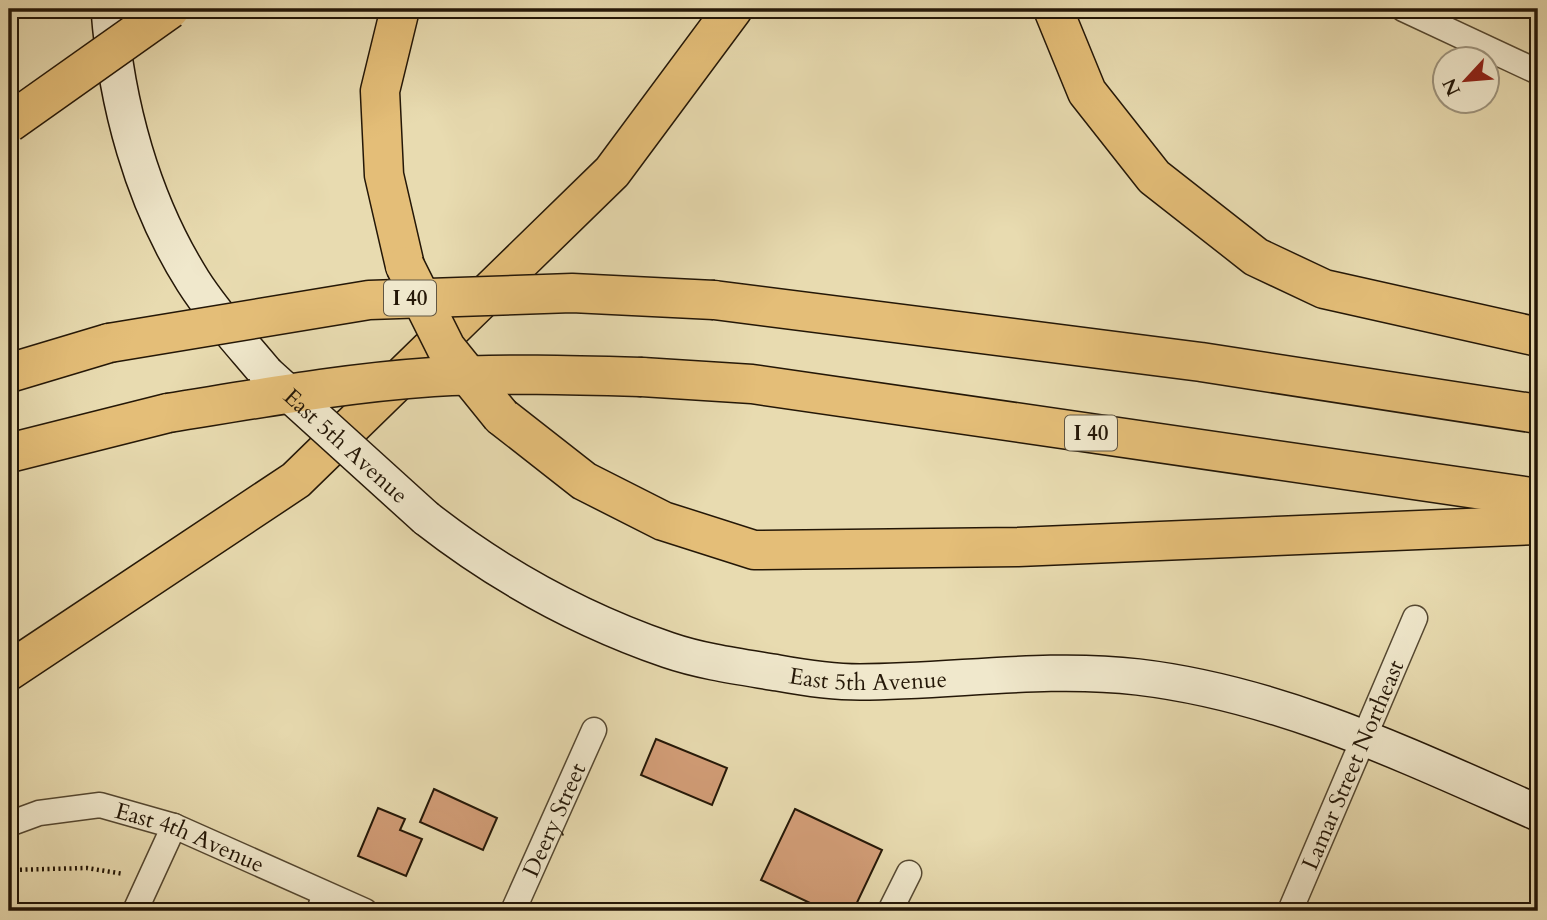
<svg xmlns="http://www.w3.org/2000/svg" width="1547" height="920" font-family="Cardo,serif">
  <rect width="100%" height="100%" fill="#e8dbb0"/>
  <filter id="stains"><feTurbulence type="fractalNoise" baseFrequency=".00286" numOctaves="4"/><feColorMatrix values="0 0 0 0 .2 0 0 0 0 .09 0 0 0 0 .02 0 0 0 .5 -.17"/></filter>
  <radialGradient id="worn" r=".72"><stop offset=".6" stop-color="#630" stop-opacity="0"/><stop offset="1" stop-color="#630" stop-opacity=".3"/></radialGradient>
  <g fill="#d39e78" stroke="#241707" stroke-width="2">
    <polygon points="656,739 727,768 712,805 641,775"/>
    <polygon points="434,789 497,818 483,850 420,822"/>
    <polygon points="378,808 405,819 400,830 422,839 406,876 358,856"/>
    <polygon points="795,809 882,850 853,911 827,911 761,880"/>
  </g>
  <g fill="none" stroke-linecap="round" stroke-linejoin="round">
    <g stroke="#554831" stroke-width="15">
      <polyline id="service" points="313,911 319,891"/>
    </g>
    <g stroke="#554831" stroke-width="27">
      <g id="minor">
        <polyline points="1403,9 1538,72"/>
        <path id="s1" d="M9 824 39 813 100 805 174 826 365 911"/>
        <polyline points="135,911 174,826"/>
        <path id="s2" d="M513 911 594 730"/>
        <polyline points="890,911 909,873"/>
        <path id="s3" d="M1290 911 1415 618"/>
      </g>
    </g>
    <g stroke="#241707" stroke-width="38">
      <g id="secondary">
        <path d="M109 9C116 103 142 200 193 281 214 314 241 343 266 373"/>
        <path id="s4" d="M426 518C499 575 581 620 668 650 703 662 742 667 778 673 805 678 833 682 860 682 953 682 1045 666 1138 677 1281 694 1408 756 1538 813"/>
      </g>
    </g>
    <g stroke="#241707" stroke-width="41">
      <g id="motorway">
        <polyline points="400,9 380,91 384,175 405,266"/>
        <polyline points="1053,9 1087,92 1154,177 1256,257 1324,289 1538,337"/>
        <polyline points="714,300 1201,362 1538,414"/>
        <polyline points="9,373 109,343"/>
        <polyline points="642,377 752,384 1538,498"/>
        <polyline points="501,416 584,481 663,521 754,550 1018,547 1538,525"/>
        <polyline points="9,453 168,413"/>
        <polyline points="9,671 296,480 612,172 733,9"/>
      </g>
    </g>
    <polyline stroke="#241707" stroke-width="4.5" stroke-dasharray="2 3.5" stroke-linecap="butt" points="9,870 87,868 124,874"/>
    <use href="#service" stroke="#f0e8cc" stroke-width="12"/>
    <use href="#minor" stroke="#f0e8cc" stroke-width="24"/>
    <use href="#secondary" stroke="#f0e8cc" stroke-width="35"/>
    <use href="#motorway" stroke="#e4be78" stroke-width="38"/>
    <g stroke="#241707" stroke-width="38" stroke-linecap="butt">
      <g id="secondary-bridge">
        <path id="s5" d="M266 373 426 518"/>
      </g>
    </g>
    <g stroke="#241707" stroke-width="41" stroke-linecap="butt">
      <g id="motorway-bridge">
        <polyline points="9,123 170,9"/>
        <polyline points="405,266 446,348 501,416"/>
        <polyline points="109,343 369,300 572,293 714,300"/>
        <path d="M168 413C256 399 344 383 433 377 503 373 572 375 642 377"/>
      </g>
    </g>
    <use href="#secondary-bridge" stroke="#f0e8cc" stroke-width="35"/>
    <use href="#motorway-bridge" stroke="#e4be78" stroke-width="38"/>
  </g>
  <g text-anchor="middle" stroke-width="5" stroke-linejoin="round" paint-order="stroke">
    <g fill="#f0e8cc" stroke="#615642" stroke-width="2">
      <rect x="384" y="280.5" width="52" height="35" rx="5"/>
      <rect x="1065" y="415.5" width="52" height="35" rx="5"/>
    </g>
    <g font-size="21" font-weight="bold" fill="#241707">
      <text x="410" y="305">I 40</text>
      <text x="1091" y="440">I 40</text>
    </g>
    <g font-size="23" fill="#241707" stroke="#f0e8cc">
      <text dy="8" stroke="none"><textPath href="#s5" startOffset="108">East 5th Avenue</textPath></text>
      <text dy="8" stroke="none"><textPath href="#s4" startOffset="480">East 5th Avenue</textPath></text>
      <text dy="8" stroke="none"><textPath href="#s3" startOffset="159">Lamar Street Northeast</textPath></text>
      <text dy="8" stroke="none"><textPath href="#s2" startOffset="100">Deery Street</textPath></text>
      <text dy="8" stroke="none"><textPath href="#s1" startOffset="189">East 4th Avenue</textPath></text>
    </g>
  </g>
  <rect width="1547" height="920" fill="none" stroke="#e8dbb0" stroke-width="35"/>
  <rect x="10" y="10" width="1526" height="899" fill="none" stroke="#241707" stroke-width="3.5"/>
  <rect x="18" y="18" width="1512" height="885" fill="none" stroke="#241707" stroke-width="2"/>
  <g transform="translate(1466 80) rotate(244)"><circle r="33" fill="#f0e8cc" stroke="#9e947d" stroke-width="2"/>
  <path d="M0-5L12 26L0 18L-12 26Z" fill="#8f2418"/>
  <text y="-10" font-size="19" font-weight="bold" text-anchor="middle" fill="#241707">N</text>
  </g>
  <rect width="100%" height="100%" filter="url(#stains)"/>
  <rect width="100%" height="100%" fill="url(#worn)"/>
</svg>
